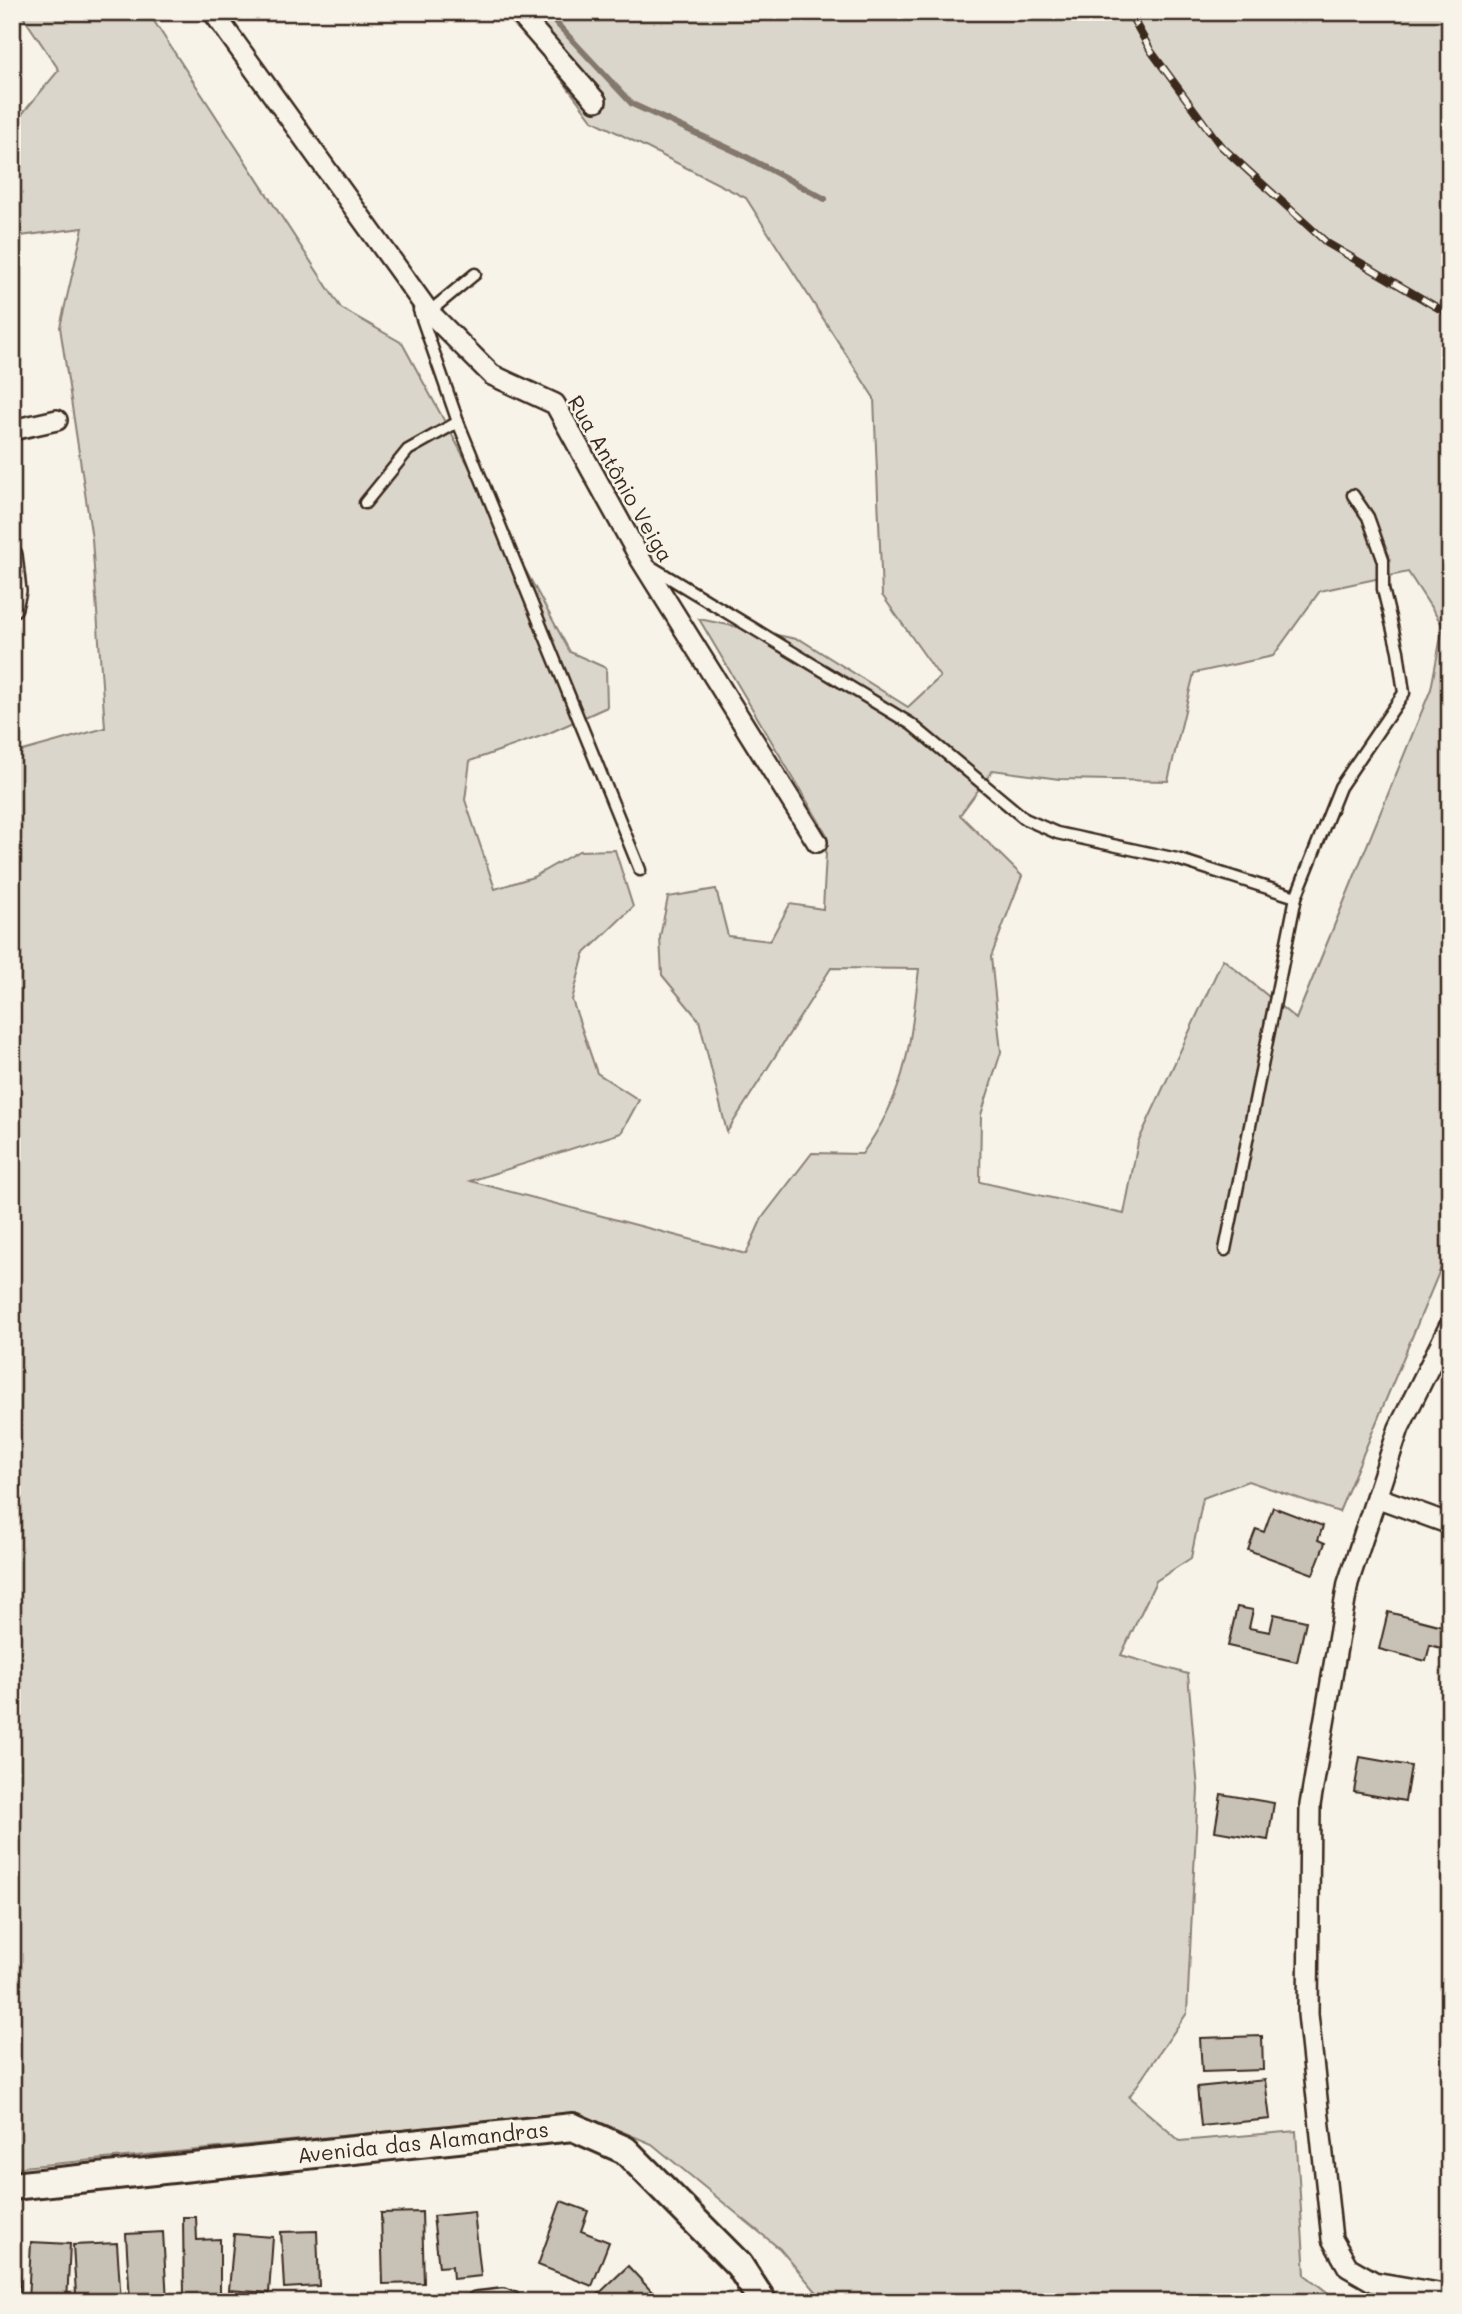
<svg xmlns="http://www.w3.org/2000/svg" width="1462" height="2314" font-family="Mali,sans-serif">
  <rect width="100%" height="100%" fill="#f7f3e8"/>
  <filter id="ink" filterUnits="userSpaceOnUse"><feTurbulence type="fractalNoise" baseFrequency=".0143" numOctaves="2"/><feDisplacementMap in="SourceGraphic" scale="14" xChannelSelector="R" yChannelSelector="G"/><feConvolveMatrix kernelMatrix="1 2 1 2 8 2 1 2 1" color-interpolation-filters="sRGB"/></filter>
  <g filter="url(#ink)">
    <path fill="#dbd6cb" stroke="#8b8074" stroke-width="2" fill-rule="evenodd" d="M20 12H148L341 308 402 343 570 652 606 668 607 707 547 734 470 761 465 800 495 889 533 877 579 851 615 850 633 907 584 954 572 1000 597 1073 639 1100 621 1133 470 1181 746 1254 762 1218 812 1153 862 1154C908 1090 910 1044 919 969L831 968 727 1132 699 1020 662 975 660 937 668 897 716 889 728 936 770 941 790 904 823 909 827 835 699 619 801 640 908 707 940 677 882 595 874 398 746 198 592 120 511 12H1450V1246L1339 1512 1248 1481 1203 1498 1191 1558 1156 1581 1121 1655 1188 1674 1198 1789 1187 2013 1129 2097 1180 2141 1296 2131 1305 2275 1340 2302H911L897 2296 877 2302H825L780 2249 652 2144 578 2113 12 2168V754L105 728 92 539 60 327 83 228 12 237V126L59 70ZM1408 572 1443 626 1431 689 1296 1019 1223 959 1138 1142 1124 1214 980 1182 981 1115 1001 1052 991 957 1022 876 960 815 993 770 1059 779 1168 781 1194 673 1273 656 1320 591Z"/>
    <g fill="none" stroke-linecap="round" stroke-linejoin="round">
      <polyline stroke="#84786c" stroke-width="6" points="546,12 632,104 739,153 825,199"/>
    </g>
    <g fill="#c8c1b6" stroke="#3b2a1e" stroke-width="2">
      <polygon points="1273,1507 1323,1526 1318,1540 1325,1543 1313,1574 1248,1550 1256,1529 1264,1532"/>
      <polygon points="1237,1607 1253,1610 1249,1628 1270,1632 1274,1614 1306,1621 1297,1662 1228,1646"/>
      <polygon points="1388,1612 1446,1627 1441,1648 1430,1645 1426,1661 1379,1649"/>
      <polygon points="1360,1757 1411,1766 1405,1801 1354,1792"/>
      <polygon points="1221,1794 1274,1803 1268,1840 1215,1831"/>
      <polygon points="1262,2036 1263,2070 1202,2072 1200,2038"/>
      <polygon points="1265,2080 1270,2119 1201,2126 1197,2087"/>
      <polygon points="561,2201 588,2211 581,2231 609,2242 592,2286 538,2265"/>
      <polygon points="422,2212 424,2283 383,2284 381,2213"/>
      <polygon points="474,2212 481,2276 453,2279 452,2266 439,2267 433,2216"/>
      <polygon points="183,2217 196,2217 197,2240 220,2239 220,2297 184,2297"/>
      <polygon points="317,2231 319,2286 284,2288 281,2232"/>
      <polygon points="163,2232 167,2301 130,2302 126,2234"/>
      <polygon points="234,2234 273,2237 269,2293 229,2290"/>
      <polygon points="31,2242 70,2244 67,2302 28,2302"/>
      <polygon points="117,2243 121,2302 90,2302 90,2294 76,2294 73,2245"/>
      <polygon points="12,2256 18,2256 21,2302 12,2302"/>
      <polygon points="628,2266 654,2294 645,2302 590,2302"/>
    </g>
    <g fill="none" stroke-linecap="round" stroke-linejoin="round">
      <g stroke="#3b2a1e" stroke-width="15">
        <g id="lane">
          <polyline points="419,310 458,422 640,870"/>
          <polyline points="429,312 475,274"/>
          <polyline points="365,503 408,450 458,422"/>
          <polyline points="650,566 911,724 1025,819 1057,833 1177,859 1296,897"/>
          <polyline points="1225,1250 1296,897 1340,787 1404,693 1398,651 1383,589 1383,559 1368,517 1353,495"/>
        </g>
      </g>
      <g stroke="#3b2a1e" stroke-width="24">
        <g id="street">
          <polyline points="213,12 429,312 492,375 555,404 641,560 817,842"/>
          <polyline points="518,12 596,101"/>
          <polyline points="12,430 57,420"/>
          <polyline points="12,555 16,591 12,607"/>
          <polyline points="1450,1325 1399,1428 1348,1583 1310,1805 1308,2014 1332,2239 1348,2267 1374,2282 1450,2295"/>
          <polyline points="1376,1497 1450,1524"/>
          <polyline points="476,2302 503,2299 511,2302"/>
        </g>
      </g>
      <g stroke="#3b2a1e" stroke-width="32">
        <polyline id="secondary" points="12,2186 573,2127 625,2150 739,2265 763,2302"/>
      </g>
      <use href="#lane" stroke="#f7f3e8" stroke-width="10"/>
      <use href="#street" stroke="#f7f3e8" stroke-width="19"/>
      <use href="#secondary" stroke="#f7f3e8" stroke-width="26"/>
      <g stroke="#3b2a1e" stroke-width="8">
        <polyline id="rail" points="1129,12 1151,51 1220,145 1327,243 1450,315"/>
      </g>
      <use href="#rail" stroke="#f7f3e8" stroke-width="5" stroke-dasharray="16" stroke-linecap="butt"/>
    </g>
  </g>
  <g text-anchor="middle" stroke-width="5" stroke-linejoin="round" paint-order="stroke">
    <g font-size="21" fill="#3b2a1e" stroke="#f7f3e8">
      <text transform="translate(620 479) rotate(60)" y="7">Rua Antônio Veiga</text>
      <text transform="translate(423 2143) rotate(-6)" y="7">Avenida das Alamandras</text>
    </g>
  </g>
  <rect width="1462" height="2314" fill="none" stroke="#f7f3e8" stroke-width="42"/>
  <rect x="21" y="21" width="1420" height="2272" fill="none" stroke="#3b2a1e" stroke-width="2.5" filter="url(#ink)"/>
</svg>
